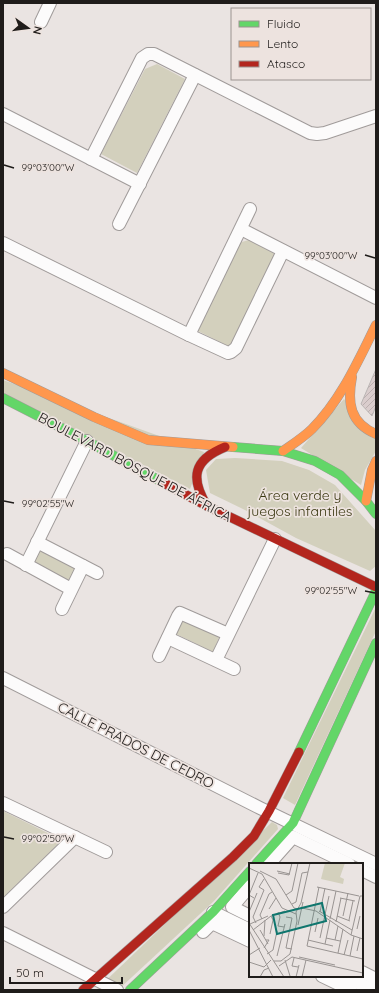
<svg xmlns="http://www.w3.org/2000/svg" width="379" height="993" font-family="Quicksand,sans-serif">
  <defs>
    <pattern id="building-hatch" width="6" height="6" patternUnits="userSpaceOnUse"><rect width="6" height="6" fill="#dacdcd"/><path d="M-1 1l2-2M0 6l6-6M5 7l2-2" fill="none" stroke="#bbafaf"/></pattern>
  </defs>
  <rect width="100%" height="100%" fill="#eae4e2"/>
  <g fill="#d3d0bd">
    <polygon points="157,64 185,79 137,173 101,154 145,69"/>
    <polygon points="249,240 277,255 230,347 198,331 238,243"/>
    <polygon points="3,380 204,452 190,489 3,393"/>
    <polygon points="344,399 376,439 376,451 365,470 361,485 301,448"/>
    <polygon points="235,458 282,461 309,470 335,485 376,531 376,566 370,571 296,538 245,510 210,493 206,470 216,459"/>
    <polygon points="39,548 79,569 72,583 32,563"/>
    <polygon points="376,607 376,631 295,805 283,798"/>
    <polygon points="180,617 220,635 213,652 172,632"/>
    <polygon points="3,811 62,840 3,898"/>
    <polygon points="272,822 277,825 278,829 214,901 118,990 96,990"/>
  </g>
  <polygon fill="url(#building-hatch)" stroke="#bab5b4" points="376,369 376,406 372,416 361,404"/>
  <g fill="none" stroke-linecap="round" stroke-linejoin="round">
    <g stroke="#a09b9a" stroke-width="14">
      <g id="street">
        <polyline points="41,22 50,3"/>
        <polyline points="3,114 140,184"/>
        <polyline points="91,159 142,58 148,54 154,54 310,133 317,134 325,133 376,116"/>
        <polyline points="119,224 195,75"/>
        <polyline points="241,229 376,298"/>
        <polyline points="3,243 189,335 228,353 231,352 236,348 283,251"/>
        <polyline points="189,335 250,209"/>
        <polyline points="37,542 97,573"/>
        <polyline points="7,554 71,589"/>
        <polyline points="26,565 87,441"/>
        <polyline points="62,609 83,566"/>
        <polyline points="168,638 234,669"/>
        <polyline points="159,656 178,616 180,613 228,634"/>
        <polyline points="216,660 275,539"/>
        <polyline points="3,678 260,808 376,864"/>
        <polyline points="3,803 106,852"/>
        <polyline points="269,864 293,837 349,864"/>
        <polyline points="362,870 376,877"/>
        <polyline points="250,886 232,907 250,916"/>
        <polyline points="3,907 75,837"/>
        <polyline points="213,912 250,930"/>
        <polyline points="203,932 212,923 250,941"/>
        <polyline points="3,933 117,990"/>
        <polyline points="362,972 376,979"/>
        <polyline points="322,976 351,990"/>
        <polyline points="344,976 373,990"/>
      </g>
    </g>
    <g stroke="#a09b9a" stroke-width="10">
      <g id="fast">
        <polyline points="3,398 87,441 162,482"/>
        <polyline points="233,447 283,451 315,461 340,475 366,501 376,514"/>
        <polyline points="299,752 376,591"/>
        <polyline points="256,864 293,823 376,643"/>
        <polyline points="130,990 213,912 250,871"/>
      </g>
    </g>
    <g stroke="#a09b9a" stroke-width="10">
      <g id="slow">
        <polyline points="3,373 94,417 148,440 233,447"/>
        <path d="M352 377C347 403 350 423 376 434"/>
        <path d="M283 451C293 444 304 437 312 429 341 400 358 361 376 325"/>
        <polyline points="366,501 372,470 376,461"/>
      </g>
    </g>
    <g stroke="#a09b9a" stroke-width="10">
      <g id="jam">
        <polyline points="162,482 207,506 376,587"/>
        <path d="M207 506C190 478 193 460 225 447"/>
        <polyline points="83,990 233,857 254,836 269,811 299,752"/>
      </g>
    </g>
    <use href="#street" stroke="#fcfbfb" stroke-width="12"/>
    <use href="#fast" stroke="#63d668" stroke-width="9"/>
    <use href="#slow" stroke="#ff974d" stroke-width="9"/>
    <use href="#jam" stroke="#b3261e" stroke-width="9"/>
  </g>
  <path fill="none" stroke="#1f1c1a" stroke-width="1.5" d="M4 165 14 168M365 255 375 258M4 501 14 503M365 591 375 593M4 837 14 839"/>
  <g text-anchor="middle" stroke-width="3.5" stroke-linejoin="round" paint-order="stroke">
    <g font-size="14" fill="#1f1c1a" stroke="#ede3df">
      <text transform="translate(135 467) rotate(28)" y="5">BOULEVARD BOSQUE DE ÁFRICA</text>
      <text transform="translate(136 745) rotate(27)" y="5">CALLE PRADOS DE CEDRO</text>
    </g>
    <g font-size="14" fill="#3a3811" stroke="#ede3df">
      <text x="300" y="500">Área verde y<tspan x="300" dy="16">juegos infantiles</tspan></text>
    </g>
  </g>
  <g transform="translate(249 863)">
    <rect width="114" height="114" fill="#eae4e2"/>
    <path d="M76 0H96L91 14 95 16 94 21 72 16Z" fill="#d3d0bd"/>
    <path fill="none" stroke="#999492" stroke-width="1" d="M0 5 13 11 33 45 47 51M11 8 27 16 45 45 49 46M28 8 41 11M29 10 40 12 43 0M15 16 10 24 15 27M68 24 110 33M70 24 58 83 114 96M37 32 43 28 49 0M5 35 0 32 9 10M91 35 106 38M43 41 47 39 53 10 59 9M53 45 67 48 102 72 114 76M20 46 27 35M70 48 103 67M0 49 8 30M29 49 31 54 29 63 35 64M71 49 76 25M88 53 101 58M94 53 99 30M37 54 43 55 37 85 43 86M13 56 11 52 20 31 23 29M81 56 87 28M100 57 104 38M87 59 92 35M0 60 35 114M7 60 4 54 15 27M1 61 19 53M49 62 54 39M108 66 111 53M0 67 24 114M4 67 22 53 36 48M11 67 19 81M66 69 69 55M21 71 24 57 22 53M102 72 111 33H114M15 73 16 57M71 75 80 33M77 75 91 78M59 77 84 83M86 77 89 63M76 81 81 57M15 85 20 77H17M108 88 111 75M89 90 94 66M18 91 24 87 28 68M0 92 11 85M95 92 99 77M28 93 36 61M101 93 105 73M50 94 86 102M45 95 43 103 49 104M36 97 41 113M25 98H32L41 91 48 58 47 49 52 40 61 0M0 99 15 104 22 97M30 103 43 94 114 110M11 114 15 107 20 105M47 114 50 102M53 114 57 97"/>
    <path fill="#0f766e" fill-opacity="0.15" stroke="#0f766e" stroke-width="2" d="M73 40 77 58 28 71 24 52Z"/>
    <rect width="114" height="114" fill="none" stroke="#1f1c1a" stroke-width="2"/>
  </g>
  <g font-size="10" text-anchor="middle" fill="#1f1c1a" stroke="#ede3df" stroke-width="3.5" stroke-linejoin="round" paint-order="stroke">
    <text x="48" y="171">99°03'00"W</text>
    <text x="331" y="259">99°03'00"W</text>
    <text x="48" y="507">99°02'55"W</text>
    <text x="331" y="594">99°02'55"W</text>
    <text x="48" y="842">99°02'50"W</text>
  </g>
  <rect width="379" height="993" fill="none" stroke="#1f1c1a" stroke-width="8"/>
  <rect x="231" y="8" width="140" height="72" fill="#ede3df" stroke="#9b9390"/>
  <rect x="239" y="21" width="20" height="6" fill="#63d668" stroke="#9b9390"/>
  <text x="267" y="28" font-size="12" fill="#1f1c1a">Fluido</text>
  <rect x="239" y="41" width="20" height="6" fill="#ff974d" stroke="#9b9390"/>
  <text x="267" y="48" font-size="12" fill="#1f1c1a">Lento</text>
  <rect x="239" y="61" width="20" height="6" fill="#b3261e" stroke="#9b9390"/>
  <text x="267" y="68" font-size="12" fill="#1f1c1a">Atasco</text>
  <g transform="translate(28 28) rotate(104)" stroke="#ede3df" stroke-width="3" paint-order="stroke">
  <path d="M0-3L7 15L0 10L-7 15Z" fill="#1f1c1a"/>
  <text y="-6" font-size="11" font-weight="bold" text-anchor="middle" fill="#1f1c1a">N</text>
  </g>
  <path d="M10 977v6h112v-6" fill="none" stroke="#1f1c1a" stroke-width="2"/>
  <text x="16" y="977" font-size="12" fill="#1f1c1a" stroke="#ede3df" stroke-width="3" paint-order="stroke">50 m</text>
</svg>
